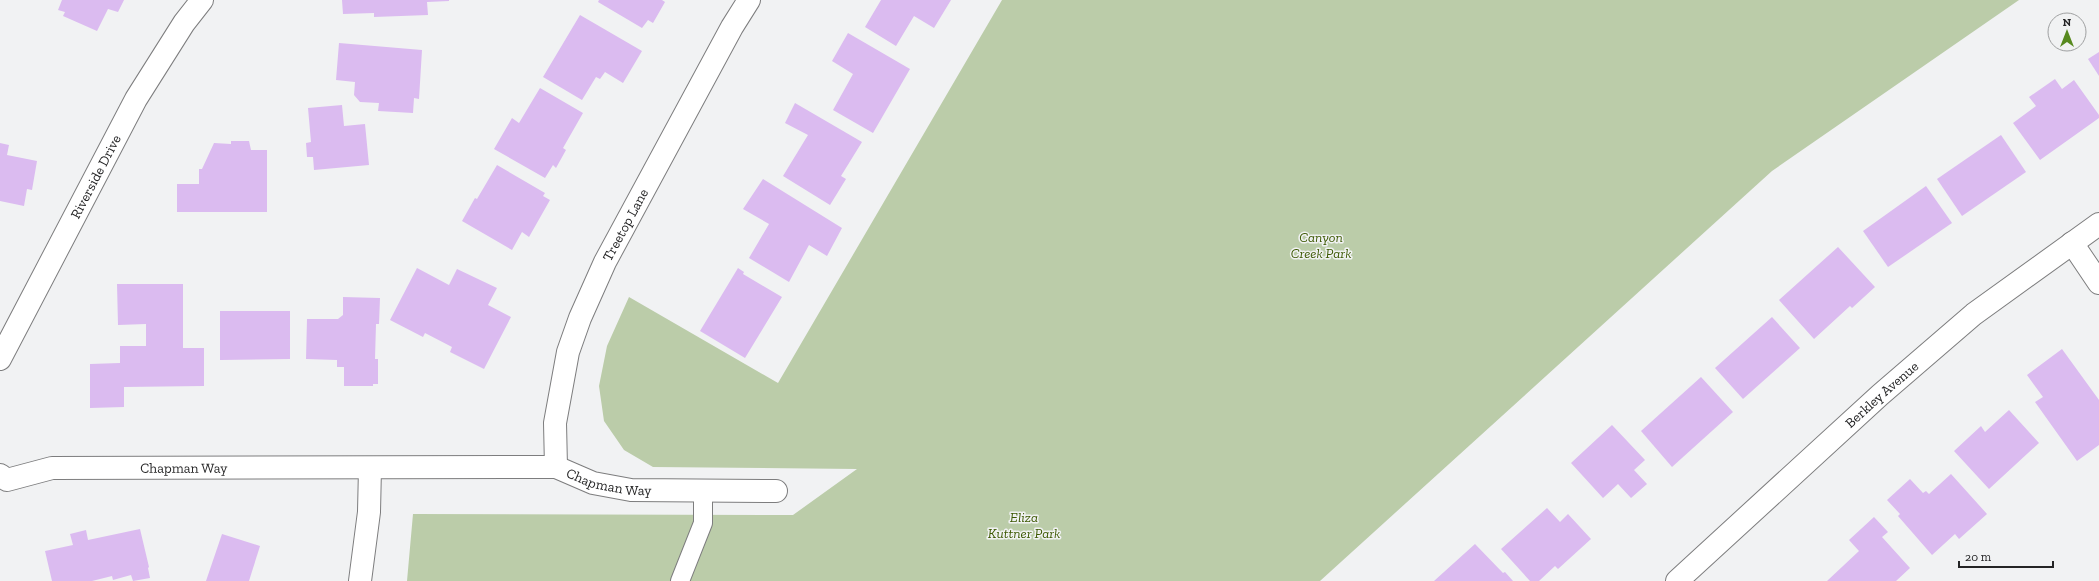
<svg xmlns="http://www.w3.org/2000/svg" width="2099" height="581" font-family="'Zilla Slab',serif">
  <rect width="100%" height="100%" fill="#f1f2f3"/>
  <polygon fill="#bbcca9" points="1002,0 2019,0 1772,171 1320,581 407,581 413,514 793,515 857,469 653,467 624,450 604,421 599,386 607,346 629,297 778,383"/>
  <g fill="#dbbbf0">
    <polygon points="62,0 124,0 118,12 108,9 97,31 63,16 65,12 58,10"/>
    <polygon points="342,0 449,0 449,1 427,2 428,15 374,17 374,13 343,14"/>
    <polygon points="599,0 662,0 665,2 653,23 648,20 642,28 598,2"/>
    <polygon points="881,0 951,0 934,28 914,16 896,46 865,27"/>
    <polygon points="580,15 642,51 623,83 605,72 600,79 596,77 582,100 543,77"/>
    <polygon points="848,33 910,69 873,133 833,110 853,74 832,61"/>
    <polygon points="339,43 422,50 419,99 414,98 413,113 378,111 379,103 360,102 354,95 355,82 336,80"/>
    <polygon points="2099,52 2099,76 2088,59"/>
    <polygon points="2055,79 2062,89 2074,80 2099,115 2099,118 2040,160 2013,123 2036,106 2029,97"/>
    <polygon points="540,88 583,113 563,148 566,150 556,168 553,165 545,178 494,149 512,118 519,123"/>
    <polygon points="795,103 862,142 841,176 846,179 830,205 783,176 808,135 785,123"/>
    <polygon points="342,105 344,126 365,124 369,165 314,170 313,157 307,157 306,143 311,142 308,108"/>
    <polygon points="2001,135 2026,172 1962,216 1937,179"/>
    <polygon points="231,141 249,141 251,150 267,150 267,212 177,212 177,184 199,184 199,169 202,169 214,143 231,144"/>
    <polygon points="0,143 9,145 7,155 37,161 32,190 27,189 24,206 0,201"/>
    <polygon points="497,165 545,193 543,196 550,200 529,237 522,232 512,250 462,221 475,198 477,199"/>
    <polygon points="763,179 842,228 827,256 809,245 789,282 749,258 769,224 743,209"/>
    <polygon points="1926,186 1952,223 1888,267 1863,231"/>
    <polygon points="1838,247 1875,287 1852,308 1850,306 1814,339 1779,300"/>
    <polygon points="417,268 449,285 457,269 497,288 488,305 511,317 484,369 450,352 452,347 425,333 423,337 390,320"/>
    <polygon points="738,268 744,272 743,274 782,297 745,358 700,331"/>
    <polygon points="117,284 183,284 183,348 204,348 204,386 124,387 124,407 90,408 90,364 120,363 120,346 146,346 146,324 118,325"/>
    <polygon points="343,297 380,298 379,324 376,324 375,359 378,359 378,384 373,384 373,386 344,386 344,367 337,367 337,360 306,359 307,319 338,319 343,315"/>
    <polygon points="220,311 290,311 290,359 220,360"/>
    <polygon points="1772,317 1800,348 1743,399 1715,368"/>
    <polygon points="2062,349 2099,400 2099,445 2077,461 2035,402 2043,397 2027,375"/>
    <polygon points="1701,377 1733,412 1672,467 1641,431"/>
    <polygon points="2009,410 2039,443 1989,489 1954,451 1981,426 1985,432"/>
    <polygon points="1612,425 1645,460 1634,470 1647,484 1631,498 1618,484 1603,498 1571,463"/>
    <polygon points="1951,474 1987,514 1959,539 1955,534 1932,555 1898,516 1900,514 1887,500 1910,479 1923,493 1926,491 1929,494"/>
    <polygon points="1547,508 1560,522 1568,514 1591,539 1558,569 1555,566 1539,581 1530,581 1501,549"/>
    <polygon points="1874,517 1888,532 1882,537 1910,568 1896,581 1827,581 1859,551 1849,540"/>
    <polygon points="140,529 149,567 148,568 150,578 133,581 131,575 113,580 112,576 92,581 52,581 45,551 73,545 70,534 86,530 88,540"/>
    <polygon points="222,534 260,546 249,581 206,581"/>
    <polygon points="1475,544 1503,573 1505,572 1513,581 1434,581"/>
  </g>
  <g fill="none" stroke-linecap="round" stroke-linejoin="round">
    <g stroke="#7d7d7e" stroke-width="20">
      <polyline id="lane" points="680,581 703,523 703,491"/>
    </g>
    <g stroke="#7d7d7e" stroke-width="24">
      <g id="street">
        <polyline points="2072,243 2099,283"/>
        <path id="s1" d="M0 359 136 99 184 23 202 0"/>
        <path id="s2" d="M556 467 555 423 568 352 580 318 605 262 732 27 749 0"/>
        <path id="s3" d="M0 475 7 480 52 468 556 467 593 483 631 490 776 491"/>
        <polyline points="360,581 369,512 370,468"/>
        <path id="s4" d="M1677 581 1880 395 1974 314 2099 224"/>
      </g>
    </g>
    <use href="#lane" stroke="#fff" stroke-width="18"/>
    <use href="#street" stroke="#fff" stroke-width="22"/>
  </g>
  <g text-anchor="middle" stroke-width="3" stroke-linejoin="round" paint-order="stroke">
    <g font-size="14" fill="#242425" stroke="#f1f2f3">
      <text dy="5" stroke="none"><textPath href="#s1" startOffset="206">Riverside Drive</textPath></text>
      <text dy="5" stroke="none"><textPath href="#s2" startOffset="256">Treetop Lane</textPath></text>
      <text dy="5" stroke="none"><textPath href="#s4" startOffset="277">Berkley Avenue</textPath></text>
      <text dy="5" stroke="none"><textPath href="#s3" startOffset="187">Chapman Way</textPath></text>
      <text dy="5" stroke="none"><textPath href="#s3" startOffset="615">Chapman Way</textPath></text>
    </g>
    <g font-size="14" font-style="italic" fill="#3b5800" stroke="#f1f2f3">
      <text x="1321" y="242">Canyon<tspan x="1321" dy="16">Creek Park</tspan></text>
      <text x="1024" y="522">Eliza<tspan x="1024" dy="16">Kuttner Park</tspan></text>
    </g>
  </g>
  <g transform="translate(2067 32)"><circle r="19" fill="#f1f2f3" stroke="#9fa0a1"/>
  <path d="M0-3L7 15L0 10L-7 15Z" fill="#57891f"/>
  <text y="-6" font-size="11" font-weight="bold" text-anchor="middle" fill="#242425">N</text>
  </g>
  <path d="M1959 561v6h94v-6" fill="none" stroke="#242425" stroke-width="2"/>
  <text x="1965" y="561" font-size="12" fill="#242425" stroke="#f1f2f3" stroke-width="3" paint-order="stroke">20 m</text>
</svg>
